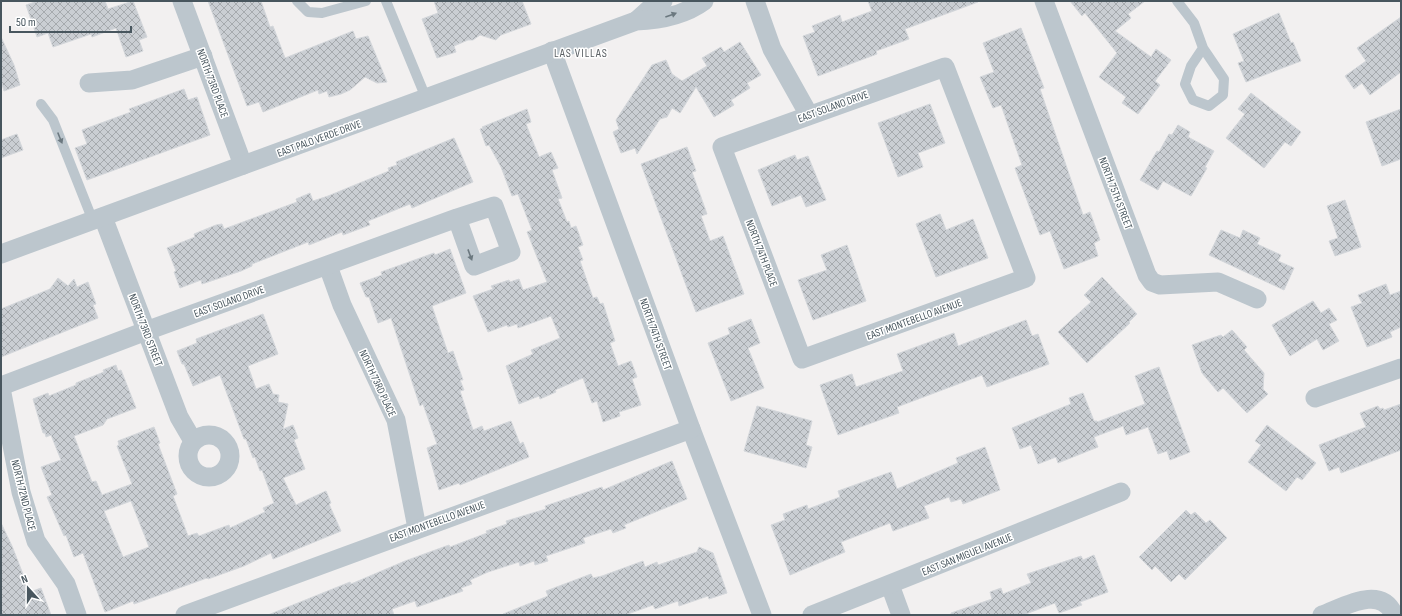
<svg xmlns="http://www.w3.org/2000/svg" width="1402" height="616" font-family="'Sofia Sans Condensed',sans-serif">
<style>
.building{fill:url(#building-cross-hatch);stroke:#d4d7db;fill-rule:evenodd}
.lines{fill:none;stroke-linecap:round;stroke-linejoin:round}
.lane{stroke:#bcc6cd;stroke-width:10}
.street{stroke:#bcc6cd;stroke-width:19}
.oneway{fill:#6b787f}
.labels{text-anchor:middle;stroke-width:3;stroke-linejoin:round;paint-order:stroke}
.street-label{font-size:11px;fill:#48565e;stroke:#fff}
.neighbourhood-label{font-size:12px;letter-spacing:1px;fill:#5c6165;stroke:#fff}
</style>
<defs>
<pattern id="building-cross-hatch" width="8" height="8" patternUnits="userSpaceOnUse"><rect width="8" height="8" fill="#caced3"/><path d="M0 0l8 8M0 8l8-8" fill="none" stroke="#a6aaae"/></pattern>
</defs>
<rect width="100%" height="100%" fill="#f2f0f0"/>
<!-- building -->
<g class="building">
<polygon points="38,1 105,1 108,9 133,1 147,37 139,40 143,51 126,57 116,28 92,37 91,34 53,47 48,33 37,37 26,5"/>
<polygon points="208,1 261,1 270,27 273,26 285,58 353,31 356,39 368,36 387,82 377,83 365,77 350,90 341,94 329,97 327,91 319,94 318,90 263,112 259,102 247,106"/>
<polygon points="434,1 522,1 531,24 501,35 496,40 480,35 473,40 468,40 454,46 456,52 437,58 422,19 438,13"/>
<polygon points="868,1 978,1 978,2 905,29 909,39 876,51 877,54 818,76 803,36 815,32 812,26 840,15 842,22 872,11"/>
<polygon points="1070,1 1145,1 1128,14 1131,18 1115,31 1151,57 1156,49 1171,60 1155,81 1160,85 1138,114 1122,103 1126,97 1099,77 1117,53 1085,13 1082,16"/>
<polygon points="1279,13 1291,43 1293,42 1301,61 1246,82 1238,63 1244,61 1233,34"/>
<polygon points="1401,17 1401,72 1370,95 1362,83 1354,89 1345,76 1366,61 1357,48"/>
<polygon points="1021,28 1044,88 1040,89 1083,215 1090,212 1100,240 1094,243 1098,256 1064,269 1050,231 1040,235 1015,168 1022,165 1001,105 993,108 980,77 994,72 983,43"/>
<polygon points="1,37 14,65 20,85 4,91 1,81"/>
<polygon points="740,42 761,75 747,83 750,88 731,100 734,105 714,117 696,87 680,113 672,108 667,117 660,119 637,154 635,148 621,153 613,132 619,129 616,120 652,65 666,60 672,74 682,81 707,66 702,58 721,47 724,52"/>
<polygon points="184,89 188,100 197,97 210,135 87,180 75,148 87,144 82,130 131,112 129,109"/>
<polygon points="1251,93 1301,132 1291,146 1285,142 1264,168 1226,138 1245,114 1238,109"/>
<polygon points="930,104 945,143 918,153 923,167 898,177 878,123"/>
<polygon points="527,109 531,122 526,124 539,157 551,152 558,168 552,170 562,198 558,199 567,222 569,221 571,228 576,226 583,245 578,247 583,260 580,261 593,298 597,297 600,304 603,303 615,341 610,343 618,366 631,361 637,377 632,379 641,405 619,412 620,416 603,422 597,401 592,403 583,378 555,390 556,392 540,399 539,396 519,404 506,366 533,354 531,350 560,338 551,316 518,328 517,324 508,327 507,325 488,332 473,296 493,289 491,286 509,280 510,282 519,279 523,290 547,282 527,232 532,230 518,194 512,196 501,167 489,145 486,146 480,129 483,128 482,127"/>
<polygon points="1401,109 1401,159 1382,166 1366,122"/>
<polygon points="1178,125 1190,132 1188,137 1214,151 1205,167 1207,168 1191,196 1163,181 1158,190 1140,180 1157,151 1159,152 1169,134 1172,135"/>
<polygon points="17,134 23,150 1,158 1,140"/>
<polygon points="454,138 473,182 412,208 410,204 368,221 370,225 343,235 342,232 309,245 308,242 252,264 252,266 241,271 202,284 201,280 180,288 174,272 176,271 167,248 195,237 194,234 216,225 222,224 224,229 297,202 296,199 310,193 313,201 328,196 389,171 388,168 397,165 396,162"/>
<polygon points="687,147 696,171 692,172 707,214 701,216 710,241 723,236 744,294 696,312 641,164"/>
<polygon points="795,155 797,160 808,156 826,200 806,207 801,195 772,206 758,170"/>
<polygon points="1345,200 1361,247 1335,256 1329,241 1338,238 1327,206"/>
<polygon points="940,214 946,230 973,219 988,258 936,277 916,224"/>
<polygon points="1221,230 1240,238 1243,230 1260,238 1257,244 1281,255 1278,261 1294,268 1284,290 1209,255"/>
<polygon points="847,245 866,301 813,320 798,280 827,270 821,255"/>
<polygon points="450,249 466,293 432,306 448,353 453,351 457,363 463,380 460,380 464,390 460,391 473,430 482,426 484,431 511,421 520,444 523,442 529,457 460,485 459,483 439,490 427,448 437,444 423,404 420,406 391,318 378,323 369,297 366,297 360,283 382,275 381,272 434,253 435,255"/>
<polygon points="1102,277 1137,314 1129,322 1130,323 1087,363 1058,332 1091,302 1084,295"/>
<polygon points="58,278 68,286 74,279 77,287 88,282 96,304 93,305 98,318 1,357 1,309 50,289"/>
<polygon points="1386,284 1390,295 1401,291 1401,327 1390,332 1392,337 1367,347 1351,307 1362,303 1358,295"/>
<polygon points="1313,301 1321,313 1329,308 1337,320 1329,324 1339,341 1323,350 1317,339 1290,356 1272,325"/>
<path d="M263,314L278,354L248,366L256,389L269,384L273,394L279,395L278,402L288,404L283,429L293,425L298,438L294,440L305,469L283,478L296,505L326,491L331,503L329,504L341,531L273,559L271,553L244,566L208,579L207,578L134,604L133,601L105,612L83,553L74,557L66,535L64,536L47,497L52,495L41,467L61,460L51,435L46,437L45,433H43L33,399L48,393L49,396L76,385V383L104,372L103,370L116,365L118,371L121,370L136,408L107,419L103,425L74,436L92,482L96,481L102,495L132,484L117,446L119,445L118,441L154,427L160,443L158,444L177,494L173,496L188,536L197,533L199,536L229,525L230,528L265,512L263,508L274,503L262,470L260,471L255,457L253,458L246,439H244L220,375L193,386L184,364H182L177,351L197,343L196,339ZM131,501L149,547L123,557L104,511Z"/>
<polygon points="751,319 760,343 748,348 764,388 731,401 708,343 730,334 728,328"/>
<polygon points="1026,320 1032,336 1038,334 1049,364 987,387 982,375 897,407 899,413 838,435 820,385 852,374 856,387 903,371 897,354 954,333 958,346"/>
<polygon points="1232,330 1247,347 1244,350 1264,373 1263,389 1268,394 1247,413 1223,388 1218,392 1202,373 1192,345 1221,335 1223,337"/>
<polygon points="1159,367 1190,452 1170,460 1167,451 1158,454 1148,427 1126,435 1123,426 1094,437 1098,447 1058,463 1056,457 1038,464 1031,445 1020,449 1012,428 1071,404 1069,398 1083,393 1094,421 1097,421 1097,422 1145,404 1135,376"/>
<polygon points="1401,404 1401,450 1341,473 1339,467 1329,471 1319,445 1366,427 1360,413 1378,406 1380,409 1383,408 1384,410"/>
<polygon points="757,406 812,421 806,445 812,447 806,468 744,451"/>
<polygon points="1267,425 1316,463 1302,480 1297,477 1286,491 1248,462 1261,445 1255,441"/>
<polygon points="985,447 1000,490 963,504 961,499 951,502 949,497 924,506 929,518 893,531 890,523 841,542 845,552 790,575 771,525 785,520 783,514 807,505 808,509 840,497 838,491 891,472 897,489 958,463 956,458"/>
<polygon points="672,461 687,499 624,525 626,528 613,533 611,529 583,538 585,543 546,556 548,561 535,565 534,561 520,566 519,562 488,572 470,580 472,584 461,588 463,591 417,607 415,601 392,609 394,615 268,615 350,582 351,584 405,561 449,545 450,547 487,533 486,531 507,524 506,521 546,509 545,506 602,487 603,490"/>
<polygon points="1186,510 1191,515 1195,512 1206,523 1210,520 1227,538 1185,580 1179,574 1171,582 1155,566 1152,570 1139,557"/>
<polygon points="1,523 12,546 30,592 41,588 51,615 1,615"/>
<polygon points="699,547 713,553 727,593 709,599 708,596 679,606 678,601 655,609 653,605 625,615 503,615 503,614 548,596 546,591 591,574 593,578 602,576 643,561 645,567 657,562 658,565 697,552"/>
<polygon points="1094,555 1108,592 1080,602 1082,605 1059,613 1055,603 1023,615 951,615 951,613 992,599 990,592 1001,588 1003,594 1031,583 1027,574 1081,556 1083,560"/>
</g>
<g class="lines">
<!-- lane -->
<g class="lane">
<polyline points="297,1 308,12 322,13 366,1"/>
<polyline points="386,1 426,98"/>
<polyline points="1177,1 1194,23 1203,48 1224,79 1223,95 1209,106 1193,100 1185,84 1191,66 1203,48"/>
<polyline points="41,104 53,120 93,221"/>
</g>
<!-- street -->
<g class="street">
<polyline points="182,1 243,165"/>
<polyline points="755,1 772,49 809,115"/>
<polyline points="1044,1 1147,275 1152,282 1160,285 1218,282 1257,299"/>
<polyline points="636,21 655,4 663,1"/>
<polyline points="552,51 691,429 762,615"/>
<polygon points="945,67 1026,278 802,359 722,147"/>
<polyline points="89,83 132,80 203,56"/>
<polyline points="103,217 179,417 193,441"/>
<path d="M1,254L636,21C660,20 685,15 704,1"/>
<polyline points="328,266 342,305 396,420 417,528"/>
<polyline points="1,386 146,331 457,218 494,206 511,252 474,266 457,218"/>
<polyline points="1,388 21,492 36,541 66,584 77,615"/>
<polyline points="1315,398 1401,368"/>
<circle cx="209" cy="456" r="21"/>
<polyline points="890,585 901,615"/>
<polyline points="185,615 691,429"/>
<polyline points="812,615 1121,492"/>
<path d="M1322,615C1344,607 1381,584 1394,615"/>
</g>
</g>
<!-- one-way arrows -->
<defs><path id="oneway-solid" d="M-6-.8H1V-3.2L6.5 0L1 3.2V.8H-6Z"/></defs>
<g class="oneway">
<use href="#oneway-solid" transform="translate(671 15) rotate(-20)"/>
<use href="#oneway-solid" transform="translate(60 138) rotate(68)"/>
<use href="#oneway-solid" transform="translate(470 255) rotate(70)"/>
</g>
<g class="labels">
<!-- street labels -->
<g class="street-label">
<text transform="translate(213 83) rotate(70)" y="4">NORTH 73RD PLACE</text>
<text transform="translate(833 106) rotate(-20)" y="4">EAST SOLANO DRIVE</text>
<text transform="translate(319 138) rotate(-20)" y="4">EAST PALO VERDE DRIVE</text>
<text transform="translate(1116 193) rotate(69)" y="4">NORTH 75TH STREET</text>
<text transform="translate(762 253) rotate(69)" y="4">NORTH 74TH PLACE</text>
<text transform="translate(229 301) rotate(-20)" y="4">EAST SOLANO DRIVE</text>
<text transform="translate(914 319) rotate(-20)" y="4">EAST MONTEBELLO AVENUE</text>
<text transform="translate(146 330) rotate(69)" y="4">NORTH 73RD STREET</text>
<text transform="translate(656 334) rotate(70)" y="4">NORTH 74TH STREET</text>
<text transform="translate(378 383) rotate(65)" y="4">NORTH 73RD PLACE</text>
<text transform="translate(24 495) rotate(76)" y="4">NORTH 72ND PLACE</text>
<text transform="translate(437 521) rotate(-20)" y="4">EAST MONTEBELLO AVENUE</text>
<text transform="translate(967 554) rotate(-22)" y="4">EAST SAN MIGUEL AVENUE</text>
</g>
<!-- neighbourhood labels -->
<g class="neighbourhood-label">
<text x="581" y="57">LAS VILLAS</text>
</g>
</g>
<!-- border -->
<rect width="1402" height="616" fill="none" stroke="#48565e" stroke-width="4"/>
<!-- north arrow -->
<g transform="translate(28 588) rotate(339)" stroke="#ffffff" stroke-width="3" paint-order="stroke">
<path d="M0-3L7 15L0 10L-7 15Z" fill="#48565e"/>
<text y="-6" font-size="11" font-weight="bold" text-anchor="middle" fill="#48565e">N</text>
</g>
<!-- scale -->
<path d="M10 26v6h121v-6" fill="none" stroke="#48565e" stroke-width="2"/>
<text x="16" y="26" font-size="12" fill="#48565e" stroke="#ffffff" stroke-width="3" paint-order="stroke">50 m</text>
</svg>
